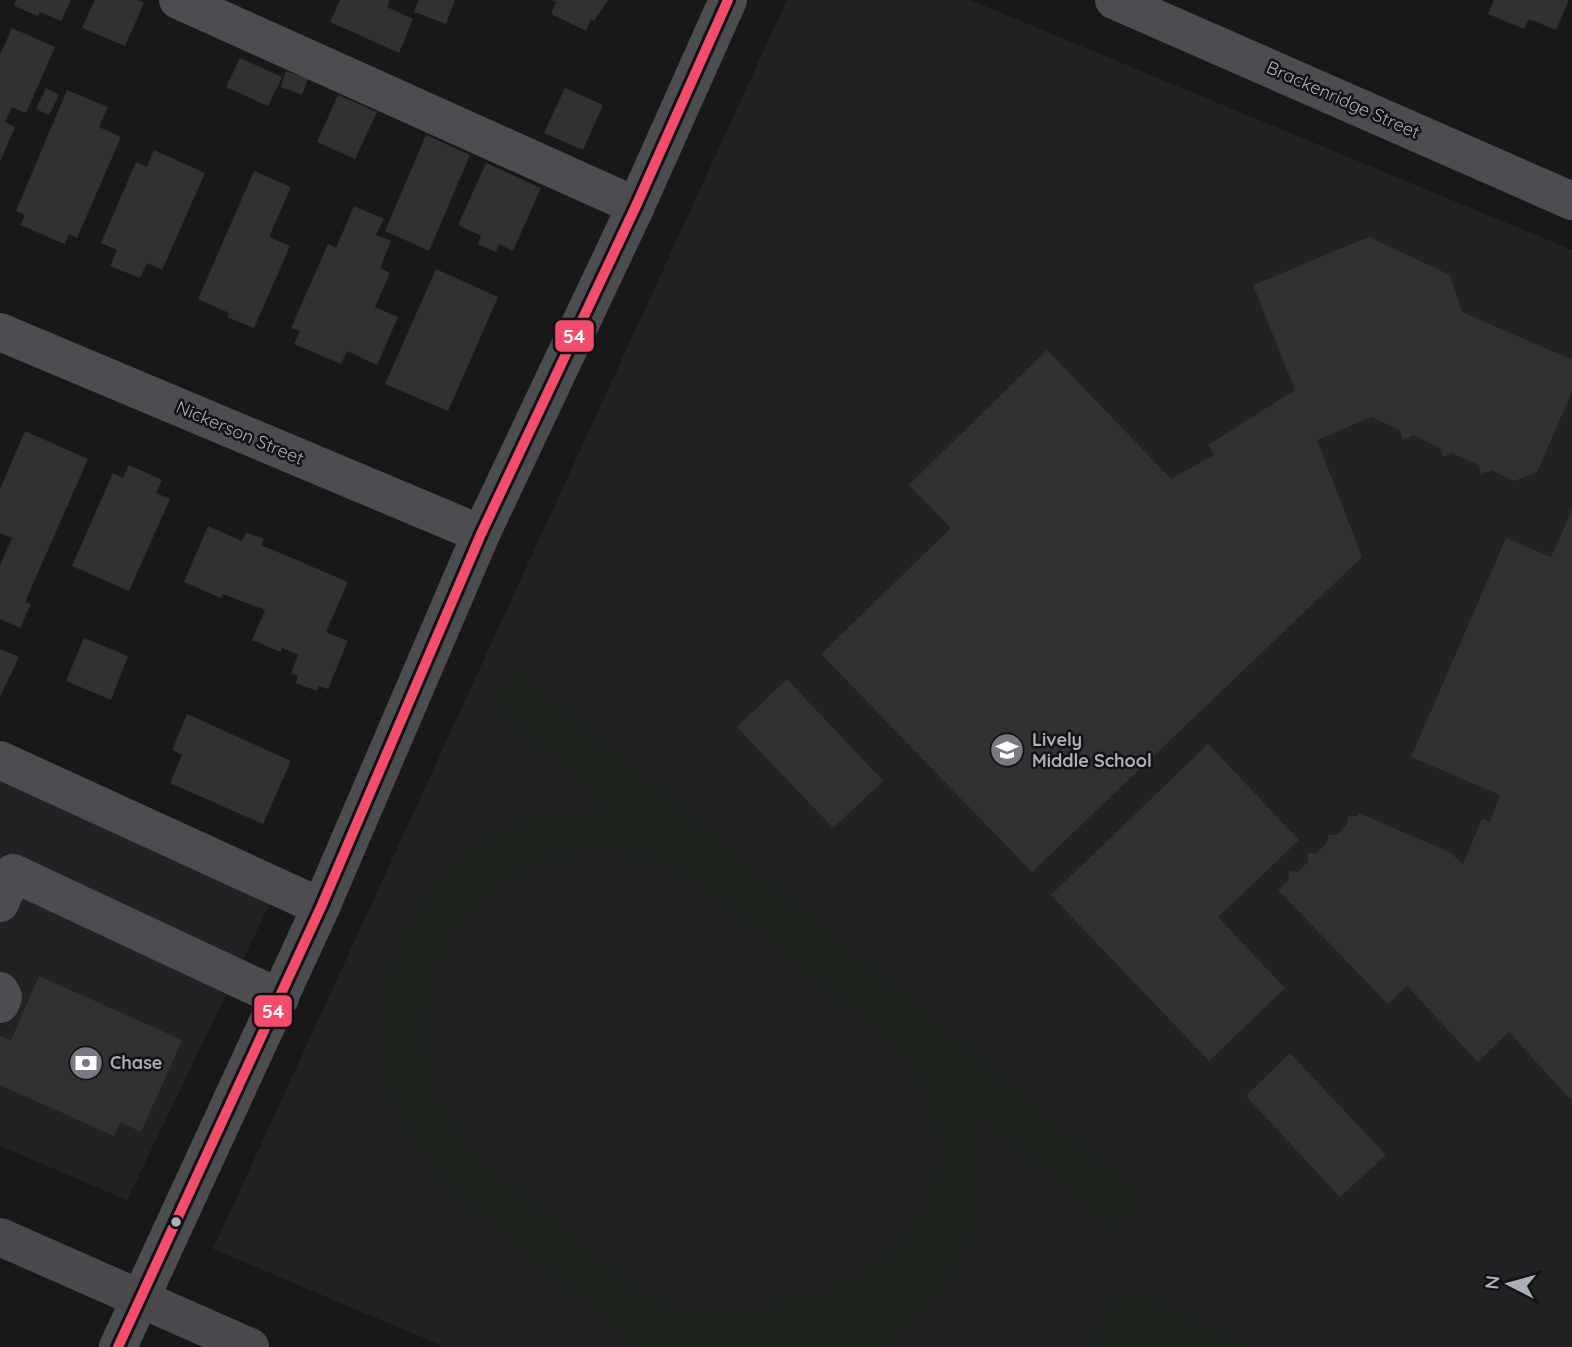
<svg xmlns="http://www.w3.org/2000/svg" width="1572" height="1347" font-family="Quicksand,sans-serif">
<style>
.built{fill:#222224}
.green{fill:#1e251f;fill-rule:evenodd}
.building{fill:#313132}
.lines{fill:none;stroke-linecap:round;stroke-linejoin:round}
.minor{stroke:#4c4d51;stroke-width:38}
.major{stroke:#494a4d;stroke-width:38}
.bus-1-casing{stroke:#121214;stroke-width:16}
.bus-1{stroke:#f44d6c;stroke-width:10}
.bus-dot{fill:#aaafb9;stroke:#121214;stroke-width:2.5}
.labels{text-anchor:middle;stroke-width:5;stroke-linejoin:round;paint-order:stroke}
.street-label{font-size:18px;fill:#aaafb9;stroke:#121214}
.poi-label{font-size:18px;font-weight:bold;fill:#aaafb9;stroke:#121214;text-anchor:start}
.line-badge{stroke:#121214;stroke-width:2.5}
.badge-label{font-size:19px;text-anchor:middle;font-weight:bold;fill:#fff}
</style>
<rect width="100%" height="100%" fill="#181818"/>
<!-- built -->
<g class="built">
<polygon points="787,0 970,0 1572,250 1572,1347 445,1347 213,1249"/>
<polygon points="0,769 275,893 127,1200 0,1146"/>
</g>
<!-- green -->
<g class="green">
<path d="M518,670L1144,1197L1117,1232L978,1115C979,1136 983,1157 982,1179C978,1248 939,1307 885,1347H639L459,1198C435,1173 414,1148 399,1117C348,1009 407,866 518,824C553,811 576,811 611,807L491,705ZM586,852C625,852 657,859 692,877L875,1029C1044,1191 839,1347 648,1299L488,1164C468,1144 448,1122 438,1095C405,1008 444,899 535,865C551,858 569,855 586,852Z"/>
<polygon points="1118,1286 1255,1347 1091,1347"/>
</g>
<!-- building -->
<g class="building">
<polygon points="16,0 71,0 61,21 40,12 38,16 14,6"/>
<polygon points="95,0 138,0 144,3 125,46 82,28"/>
<polygon points="340,0 390,0 387,7 413,19 399,53 330,22"/>
<polygon points="419,0 455,0 446,24 414,12"/>
<polygon points="551,0 608,0 594,21 591,19 586,31 551,14 556,2"/>
<polygon points="1494,0 1569,0 1556,30 1529,19 1524,29 1488,14"/>
<polygon points="12,28 55,47 26,113 12,107 5,122 15,127 0,162 0,55"/>
<polygon points="240,58 282,77 268,106 226,87"/>
<polygon points="286,71 308,79 302,95 281,87"/>
<polygon points="46,88 59,95 49,115 36,109"/>
<polygon points="565,88 603,105 583,150 544,133"/>
<polygon points="67,90 108,107 99,127 121,137 77,238 69,234 65,244 20,225 25,215 16,211"/>
<polygon points="338,95 377,112 355,159 317,142"/>
<polygon points="426,135 470,155 429,251 385,231"/>
<polygon points="154,150 205,173 162,270 147,263 140,278 110,266 117,250 101,243 136,162 147,167"/>
<polygon points="486,163 541,188 513,251 499,244 496,252 478,244 481,236 458,225"/>
<polygon points="254,171 291,187 269,237 290,246 254,328 227,317 229,313 198,299"/>
<polygon points="354,206 384,219 376,235 391,241 380,268 390,273 375,307 398,317 377,365 347,351 341,364 294,344 300,331 291,328 328,244 336,248"/>
<polygon points="1369,237 1450,275 1462,312 1572,360 1572,392 1537,472 1514,481 1491,470 1481,475 1479,465 1451,453 1443,457 1440,448 1413,435 1403,440 1400,430 1371,417 1317,440 1362,557 1032,872 821,654 951,528 909,485 1047,350 1171,479 1214,455 1208,445 1295,390 1253,285"/>
<polygon points="436,269 498,297 448,411 385,384"/>
<polygon points="25,431 88,459 25,602 31,604 20,628 0,619 0,565 12,538 0,533 0,489"/>
<polygon points="129,465 162,480 156,493 170,499 129,591 72,566 113,473 123,478"/>
<polygon points="1572,510 1572,1101 1509,1032 1478,1062 1407,986 1388,1004 1278,890 1288,881 1289,871 1298,872 1308,862 1308,853 1317,853 1327,843 1328,835 1337,835 1347,824 1348,817 1357,816 1359,813 1449,852 1463,864 1482,819 1490,822 1500,795 1411,757 1506,538 1551,557"/>
<polygon points="208,526 242,541 246,532 264,539 261,545 348,582 326,632 348,641 328,689 319,686 317,691 296,683 298,676 291,673 298,655 282,648 281,652 252,640 265,610 223,594 221,598 184,582"/>
<polygon points="84,638 128,656 111,700 66,681"/>
<polygon points="0,649 19,657 0,697"/>
<polygon points="787,679 883,781 833,828 737,727"/>
<polygon points="187,714 291,761 263,824 170,783 182,755 172,750"/>
<polygon points="1208,744 1299,840 1218,917 1285,988 1209,1061 1051,895"/>
<polygon points="39,976 182,1040 141,1132 120,1122 114,1136 0,1085 0,1036 11,1040"/>
<polygon points="1290,1053 1386,1155 1340,1197 1246,1096"/>
</g>
<g class="lines">
<!-- minor -->
<g class="minor">
<polyline points="178,0 636,206"/>
<polyline points="1114,0 1572,201"/>
<polyline points="0,332 481,534"/>
<polyline points="0,760 321,907"/>
<polyline points="0,903 13,873 280,998"/>
<polyline points="0,991 3,997 0,1004"/>
<polyline points="118,1347 321,907 481,534 636,206 728,0"/>
</g>
<!-- major -->
<polyline class="major" points="0,1237 250,1347"/>
<!-- bus-1 casing -->
<g class="bus-1-casing">
<polyline id="bus-1" points="118,1347 321,907 481,534 636,206 728,0"/>
</g>
<!-- bus-1 -->
<use href="#bus-1" class="bus-1"/>
</g>
<!-- icons -->
<defs>
<g id="school-disc" transform="scale(1.75)"><circle r="9.5" fill="#777a81" stroke="#121214"/><path d="M0-5L7-2L0 1L-7-2ZM-4 1L0 2.5L4 1V4Q0 6-4 4Z" fill="#fff"/></g>
<g id="bank-disc" transform="scale(1.75)"><circle r="9.5" fill="#777a81" stroke="#121214"/><path d="M-6-4H6V4H-6ZM0-2.3a2.3 2.3 0 1 0 0 4.6a2.3 2.3 0 1 0 0-4.6Z" fill="#fff"/></g>
</defs>
<g fill-rule="evenodd">
<use href="#school-disc" x="1007" y="750"/>
<use href="#bank-disc" x="86" y="1063"/>
</g>
<!-- markers -->
<circle class="bus-dot" cx="176" cy="1222" r="6"/>
<g class="labels">
<!-- street labels -->
<g class="street-label">
<text transform="translate(1343 100) rotate(24)" y="6">Brackenridge Street</text>
<text transform="translate(240 433) rotate(23)" y="6">Nickerson Street</text>
</g>
<!-- poi labels -->
<g class="poi-label">
<text x="1032" y="746">Lively<tspan x="1032" dy="21">Middle School</tspan></text>
<text x="110" y="1069">Chase</text>
</g>
</g>
<g class="line-badge">
<rect x="554" y="319" width="41" height="34" rx="7" fill="#f44d6c"/>
<rect x="253" y="994" width="40" height="34" rx="7" fill="#f44d6c"/>
</g>
<g class="badge-label">
<text x="574" y="343">54</text>
<text x="273" y="1018">54</text>
</g>
<!-- north arrow -->
<g transform="translate(1509 1284) rotate(276)" stroke="#121214" stroke-width="5" paint-order="stroke">
<path d="M0-5L12 26L0 18L-12 26Z" fill="#aaafb9"/>
<text y="-10" font-size="19" font-weight="bold" text-anchor="middle" fill="#aaafb9">N</text>
</g>
</svg>
